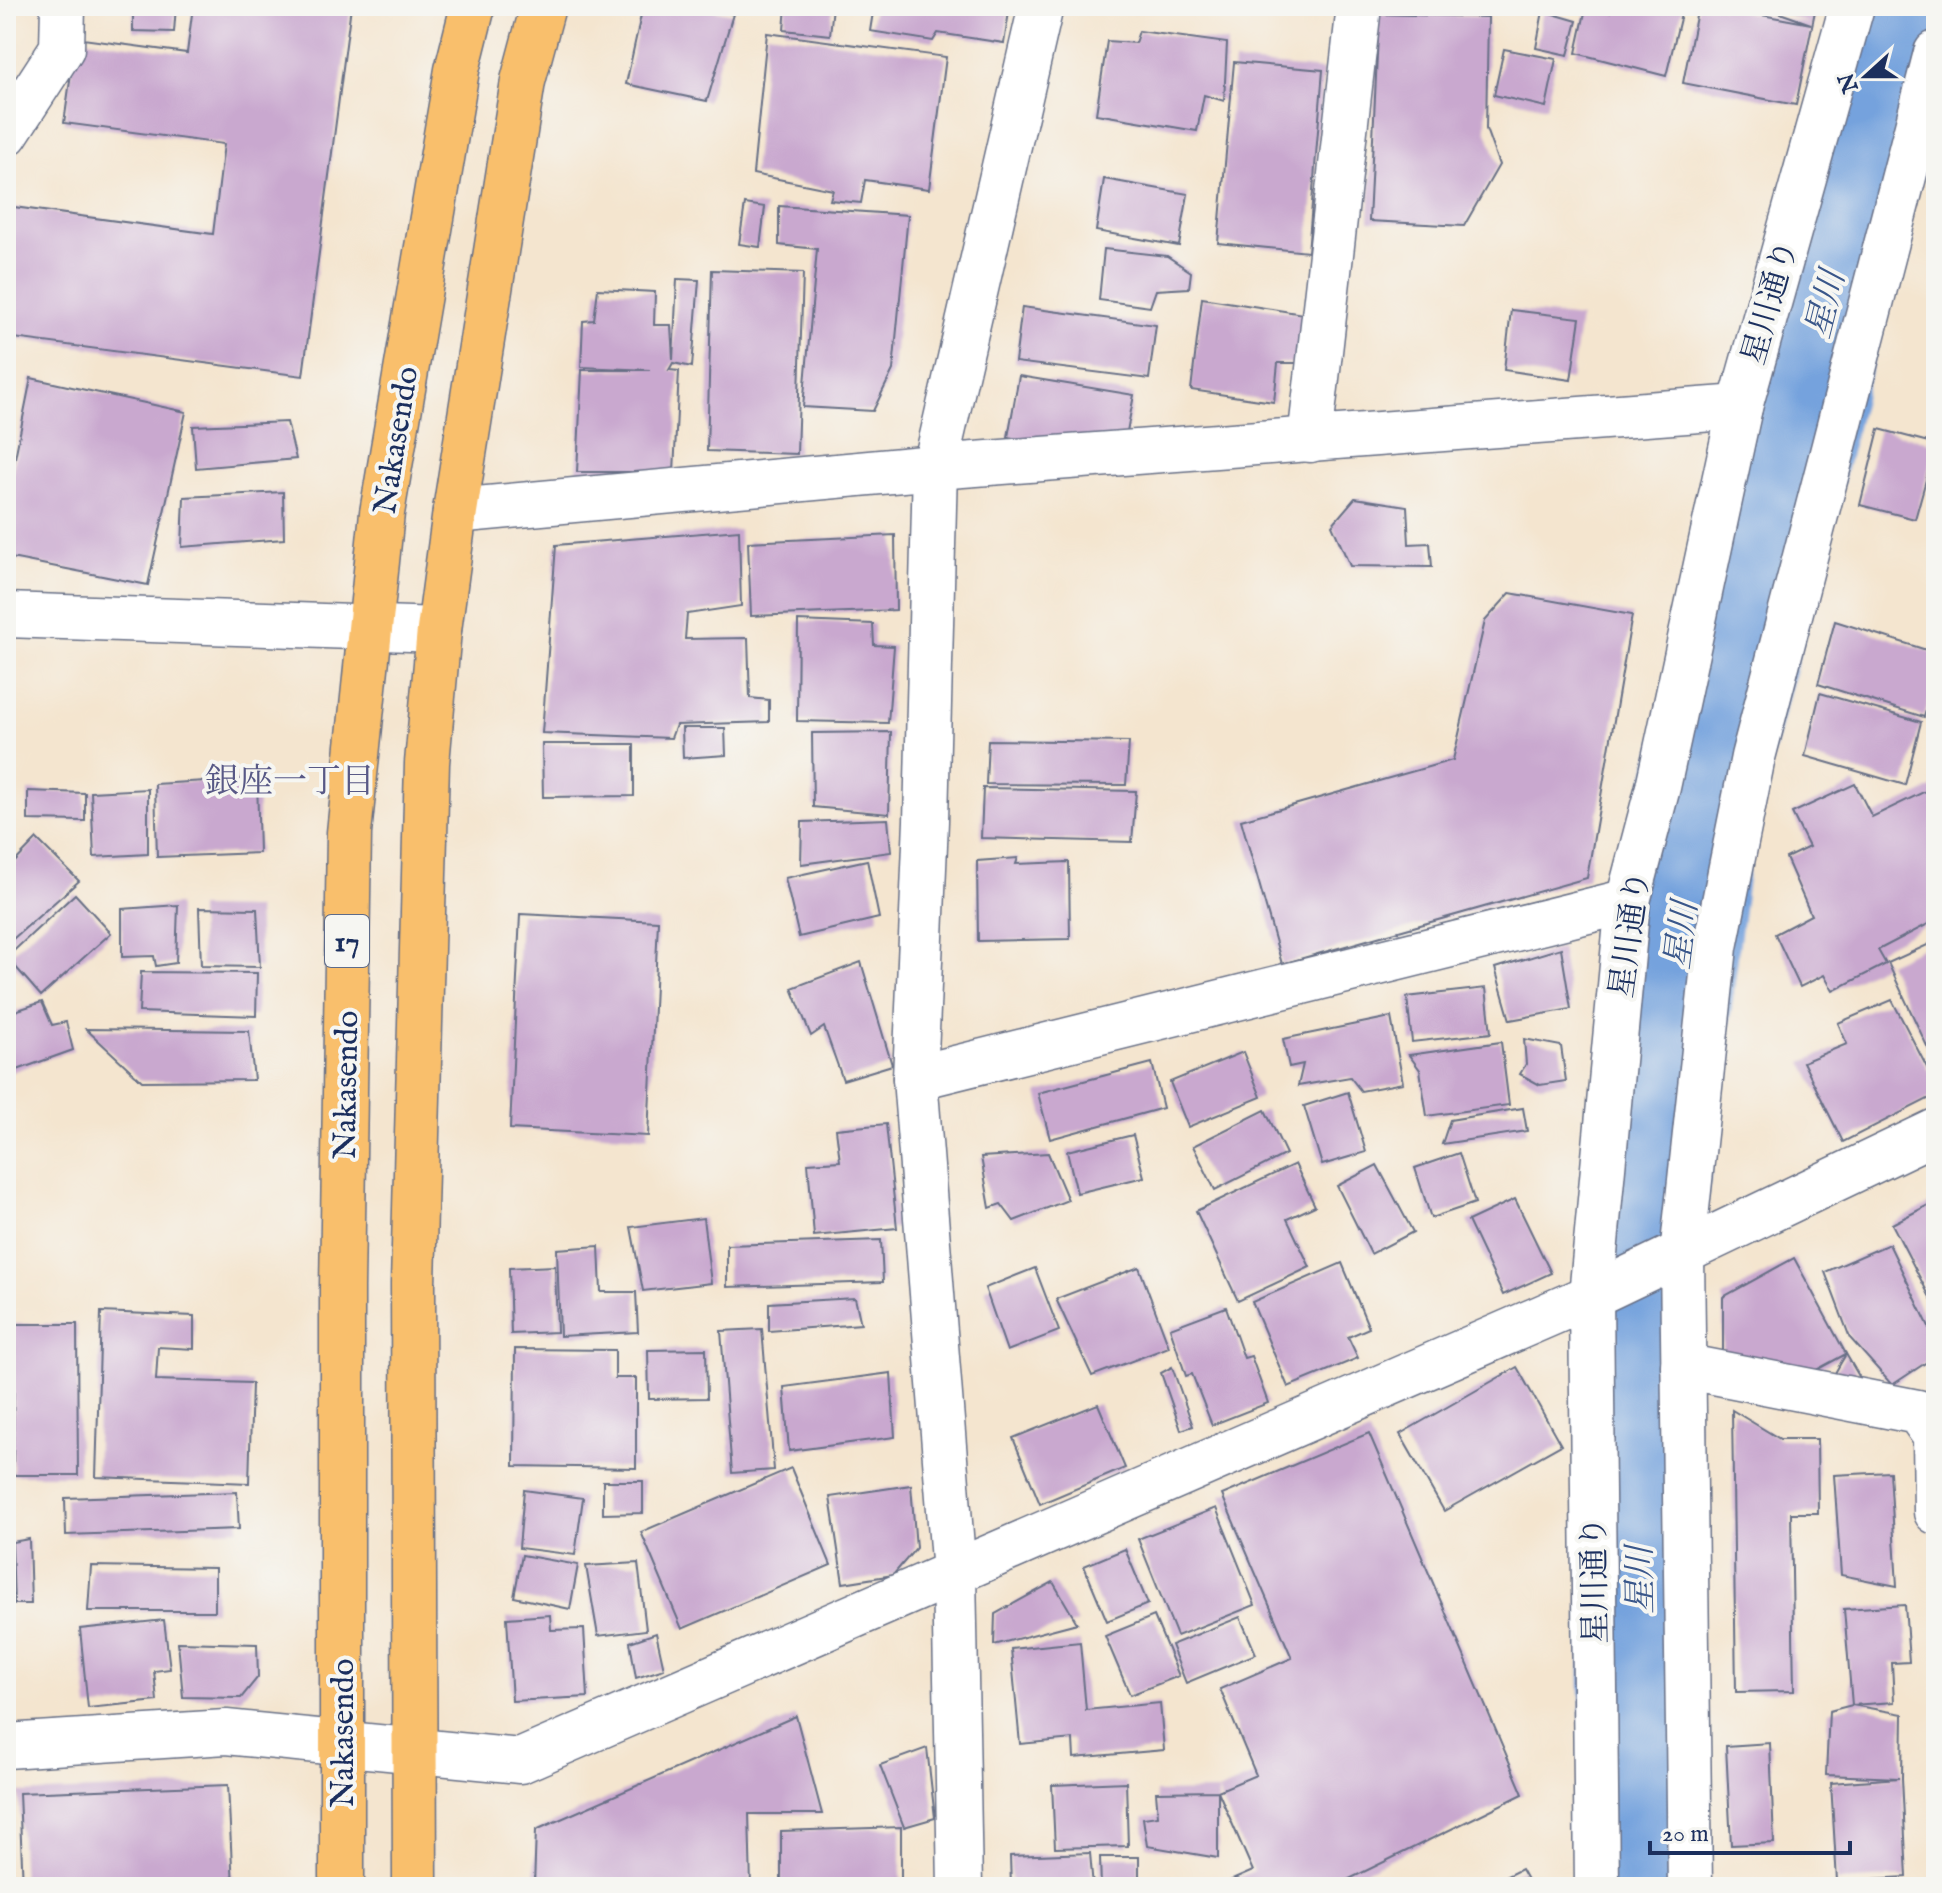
<svg xmlns="http://www.w3.org/2000/svg" width="1942" height="1893" font-family="'IM FELL English','Noto Serif JP',serif">
<style>
.lines{fill:none;stroke-linecap:round;stroke-linejoin:round}
.river{stroke:#74a2dd;stroke-width:120}
.building{fill:#c9a8cf}
.minor-casing{stroke:#676f86;stroke-width:47}
.highway-casing{stroke:#676f86;stroke-width:47}
.minor{stroke:#fff;stroke-width:44}
.highway{stroke:#f9bf6c;stroke-width:44}
.labels{text-anchor:middle;stroke-width:8;stroke-linejoin:round;paint-order:stroke}
.shield{fill:#f6f6f2;stroke:#5d6b8a;stroke-width:2}
.shield-label{font-size:30px;font-weight:bold;fill:#1b2f5e}
.street-label{font-size:32px;fill:#1b2f5e;stroke:#f6f6f2}
.water-label{font-size:34px;font-style:italic;fill:#3a578a;stroke:#f6f6f2}
.neighbourhood-label{font-size:34px;fill:#585986;stroke:#f6f6f2}
</style>
<rect width="100%" height="100%" fill="#f6f6f2"/>
<filter id="ink" filterUnits="userSpaceOnUse"><feTurbulence type="fractalNoise" baseFrequency=".0125" numOctaves="2"/><feDisplacementMap in="SourceGraphic" scale="16" xChannelSelector="R" yChannelSelector="G"/><feConvolveMatrix kernelMatrix="1 2 1 2 8 2 1 2 1" color-interpolation-filters="sRGB"/></filter>
<filter id="wash" filterUnits="userSpaceOnUse"><feTurbulence type="fractalNoise" baseFrequency=".006" numOctaves="4" result="noise"/><feDisplacementMap in="SourceGraphic" scale="32" xChannelSelector="R" yChannelSelector="G"/><feGaussianBlur stdDeviation="1.8" result="paint"/><feColorMatrix in="noise" values="0 0 0 0 0 0 0 0 0 0 0 0 0 0 0 0 0 1.4 0 .05"/><feComposite in="paint" operator="in"/></filter>
<g filter="url(#wash)">
<rect width="100%" height="100%" fill="#f4e5cf"/>
<g class="lines">
<!-- river -->
<polyline class="river" points="1642,1887 1636,1290 1695,818 1774,515 1898,6"/>
</g>
<g id="blocks">
<!-- building -->
<g class="building">
<polygon points="133,6 176,6 174,32 133,31"/>
<polygon points="193,6 351,6 303,376 6,337 15,259 6,258 6,206 213,234 224,144 64,123 76,38 187,53"/>
<polygon points="643,6 695,6 733,14 707,101 626,84"/>
<polygon points="786,6 833,6 830,35 784,30"/>
<polygon points="874,6 1010,6 1004,43 938,33 933,41 870,31"/>
<polygon points="1181,6 1217,6 1216,13"/>
<polygon points="1493,6 1538,6 1537,14"/>
<polygon points="1612,6 1683,6 1666,76 1576,53 1586,8 1610,12"/>
<polygon points="1698,6 1713,6 1811,24 1760,6 1816,6 1796,105 1683,83"/>
<polygon points="1543,11 1577,21 1568,55 1536,48"/>
<polygon points="1379,14 1488,17 1486,129 1499,165 1464,226 1369,221"/>
<polygon points="1139,31 1227,43 1224,101 1204,95 1197,131 1096,114 1107,41 1135,43"/>
<polygon points="767,33 946,57 929,189 865,180 861,203 830,200 833,190 753,174"/>
<polygon points="1504,49 1556,59 1546,107 1494,95"/>
<polygon points="1234,62 1323,70 1308,252 1218,243"/>
<polygon points="1104,179 1188,194 1179,246 1096,231"/>
<polygon points="745,204 765,207 760,247 739,244"/>
<polygon points="779,206 908,215 893,370 873,411 803,407 817,249 779,245"/>
<polygon points="1104,249 1167,256 1191,272 1189,288 1156,290 1150,307 1099,300"/>
<polygon points="712,270 803,273 797,454 707,451"/>
<polygon points="677,279 699,280 692,367 673,363 669,370 679,371 674,472 577,472 582,370 650,370 581,367 583,321 594,320 598,289 655,292 654,325 671,325 673,360"/>
<polygon points="1202,298 1303,314 1297,363 1278,363 1274,402 1191,390"/>
<polygon points="1022,307 1156,325 1149,379 1015,362"/>
<polygon points="1511,310 1580,318 1571,380 1504,370"/>
<polygon points="1019,376 1134,395 1124,447 1077,451 1008,437"/>
<polygon points="31,378 186,412 148,585 6,557 6,503"/>
<polygon points="287,422 296,459 196,468 193,426"/>
<polygon points="1879,429 1936,444 1915,519 1860,505"/>
<polygon points="283,492 284,539 182,547 184,497"/>
<polygon points="1355,498 1407,506 1409,544 1430,543 1432,567 1350,566 1332,525"/>
<polygon points="739,530 741,606 687,614 685,639 748,638 750,698 769,700 769,722 676,725 671,738 542,733 556,545"/>
<polygon points="895,535 896,610 751,616 748,542"/>
<polygon points="1510,593 1632,615 1587,878 1282,964 1241,820 1453,760 1485,621"/>
<polygon points="798,621 873,624 874,645 894,646 888,723 797,721"/>
<polygon points="1835,621 1936,653 1936,679 1924,717 1818,684"/>
<polygon points="1820,693 1921,722 1905,785 1805,756"/>
<polygon points="682,728 725,728 726,755 683,758"/>
<polygon points="891,732 889,814 813,807 812,733"/>
<polygon points="988,740 1129,742 1126,785 986,784"/>
<polygon points="542,744 634,744 634,796 543,797"/>
<polygon points="257,778 259,853 157,857 155,784"/>
<polygon points="1855,784 1872,817 1936,786 1936,920 1878,950 1886,964 1833,991 1824,975 1800,987 1775,934 1811,915 1786,858 1809,847 1792,813"/>
<polygon points="983,788 1136,791 1132,842 981,838"/>
<polygon points="148,789 148,854 94,857 91,792"/>
<polygon points="28,791 85,793 85,821 28,820"/>
<polygon points="888,819 891,852 801,864 802,822"/>
<polygon points="37,839 79,881 6,945 6,871"/>
<polygon points="1018,858 1016,864 1069,862 1070,939 978,941 977,861"/>
<polygon points="867,860 879,918 799,937 785,878"/>
<polygon points="75,894 111,933 41,996 7,957"/>
<polygon points="178,905 176,963 156,966 154,956 122,957 122,909"/>
<polygon points="199,908 257,909 260,967 201,966"/>
<polygon points="520,914 658,921 648,1136 510,1129"/>
<polygon points="1936,941 1936,1060 1934,1061 1888,963"/>
<polygon points="1561,948 1571,1009 1510,1020 1495,968"/>
<polygon points="861,962 892,1065 843,1080 824,1027 811,1036 792,988"/>
<polygon points="141,972 257,973 256,1016 139,1012"/>
<polygon points="1486,988 1491,1033 1412,1042 1407,997"/>
<polygon points="1892,1000 1936,1085 1936,1095 1843,1142 1803,1062 1847,1044 1838,1023"/>
<polygon points="42,1002 52,1025 66,1022 73,1050 6,1074 6,1014"/>
<polygon points="1391,1017 1403,1083 1361,1091 1350,1077 1298,1086 1303,1064 1289,1067 1283,1039"/>
<polygon points="86,1029 249,1031 254,1080 142,1081"/>
<polygon points="1524,1039 1561,1046 1566,1081 1540,1085 1520,1074 1526,1064"/>
<polygon points="1501,1042 1509,1105 1427,1116 1420,1070 1409,1055"/>
<polygon points="1243,1052 1261,1097 1188,1127 1170,1082"/>
<polygon points="1152,1063 1163,1108 1050,1139 1038,1093"/>
<polygon points="1348,1092 1366,1152 1322,1165 1304,1106"/>
<polygon points="1523,1108 1527,1131 1442,1144 1450,1120"/>
<polygon points="1265,1110 1286,1154 1215,1190 1193,1146"/>
<polygon points="886,1124 897,1228 814,1236 808,1163 840,1161 836,1129"/>
<polygon points="1133,1135 1144,1177 1077,1193 1067,1151"/>
<polygon points="1048,1153 1068,1200 1014,1221 1001,1204 990,1208 981,1157"/>
<polygon points="1459,1153 1475,1203 1431,1218 1415,1168"/>
<polygon points="1295,1164 1315,1206 1287,1219 1310,1267 1238,1301 1196,1211"/>
<polygon points="1377,1165 1413,1232 1371,1254 1337,1186"/>
<polygon points="1515,1199 1551,1273 1503,1295 1468,1221"/>
<polygon points="1936,1201 1936,1304 1934,1305 1892,1224"/>
<polygon points="703,1218 711,1283 643,1291 631,1227"/>
<polygon points="881,1240 883,1282 727,1287 727,1245"/>
<polygon points="1889,1244 1936,1341 1936,1356 1892,1385 1850,1338 1825,1272"/>
<polygon points="599,1246 601,1292 636,1292 638,1332 560,1336 557,1249"/>
<polygon points="1794,1258 1846,1354 1796,1381 1723,1360 1723,1297"/>
<polygon points="1342,1263 1369,1328 1348,1337 1358,1358 1288,1387 1252,1302"/>
<polygon points="555,1266 557,1332 511,1334 509,1268"/>
<polygon points="1139,1267 1169,1347 1092,1376 1056,1299"/>
<polygon points="1035,1268 1059,1331 1007,1351 985,1288"/>
<polygon points="855,1298 861,1324 769,1331 769,1303"/>
<polygon points="1226,1307 1244,1358 1251,1356 1268,1403 1212,1425 1192,1374 1186,1376 1170,1328"/>
<polygon points="101,1312 194,1316 194,1349 158,1347 156,1380 252,1383 249,1483 96,1477"/>
<polygon points="14,1324 77,1324 78,1475 13,1475"/>
<polygon points="762,1329 774,1470 732,1473 721,1331"/>
<polygon points="515,1349 615,1350 615,1378 636,1378 636,1468 514,1466"/>
<polygon points="706,1349 707,1398 649,1399 648,1350"/>
<polygon points="1846,1354 1870,1395 1846,1397 1835,1373"/>
<polygon points="1172,1367 1193,1426 1181,1430 1161,1373"/>
<polygon points="1517,1367 1561,1445 1444,1511 1400,1434"/>
<polygon points="891,1373 895,1437 789,1451 784,1387"/>
<polygon points="1098,1404 1125,1468 1040,1504 1013,1438"/>
<polygon points="1732,1410 1780,1439 1817,1439 1818,1513 1791,1513 1794,1691 1736,1692"/>
<polygon points="1369,1433 1523,1794 1333,1887 1216,1887 1253,1871 1218,1791 1218,1858 1147,1846 1143,1818 1158,1816 1156,1792 1218,1791 1256,1775 1220,1689 1292,1658 1222,1495"/>
<polygon points="791,1468 831,1565 682,1629 641,1532"/>
<polygon points="1890,1472 1897,1586 1841,1575 1834,1475"/>
<polygon points="603,1481 643,1481 643,1513 603,1514"/>
<polygon points="911,1485 916,1548 893,1575 843,1583 830,1497"/>
<polygon points="524,1490 583,1498 575,1555 519,1548"/>
<polygon points="237,1492 239,1529 66,1535 65,1498"/>
<polygon points="1216,1508 1255,1605 1177,1636 1138,1539"/>
<polygon points="29,1539 31,1604 14,1604 12,1542"/>
<polygon points="1125,1549 1148,1604 1107,1621 1084,1566"/>
<polygon points="522,1555 578,1565 570,1609 514,1597"/>
<polygon points="638,1563 646,1630 598,1636 586,1566"/>
<polygon points="91,1566 215,1568 215,1611 88,1611"/>
<polygon points="1053,1582 1077,1623 994,1645 995,1614"/>
<polygon points="1905,1605 1909,1662 1892,1663 1894,1702 1852,1705 1844,1609"/>
<polygon points="550,1615 551,1630 584,1629 588,1697 512,1701 507,1618"/>
<polygon points="1154,1616 1179,1676 1130,1695 1105,1636"/>
<polygon points="1240,1617 1256,1654 1186,1683 1171,1645"/>
<polygon points="164,1620 170,1669 154,1671 157,1701 88,1708 80,1629"/>
<polygon points="656,1633 664,1669 636,1678 630,1642"/>
<polygon points="178,1642 257,1644 258,1677 241,1698 183,1697"/>
<polygon points="1080,1642 1086,1710 1160,1703 1164,1750 1074,1758 1073,1739 1020,1744 1011,1649"/>
<polygon points="1852,1705 1903,1714 1902,1778 1907,1877 1837,1881 1831,1783 1899,1778 1826,1775 1829,1711"/>
<polygon points="796,1716 822,1814 749,1814 751,1887 534,1887 536,1830"/>
<polygon points="1770,1743 1774,1843 1731,1845 1726,1746"/>
<polygon points="927,1748 935,1818 904,1827 880,1765"/>
<polygon points="1126,1782 1128,1846 1055,1848 1052,1785"/>
<polygon points="228,1785 233,1887 23,1887 19,1793"/>
<polygon points="901,1827 901,1887 781,1887 781,1831"/>
<polygon points="1090,1853 1093,1887 1011,1887 1010,1856"/>
<polygon points="1100,1857 1139,1857 1139,1887 1101,1887"/>
<polygon points="1521,1869 1531,1887 1485,1887"/>
</g>
</g>
</g>
<g filter="url(#ink)">
<use href="#blocks" fill-opacity="0" stroke="#676f86" stroke-width="2"/>
<g class="lines">
<!-- minor casing -->
<g class="minor-casing">
<g id="minor">
<polyline points="6,134 62,48 63,6"/>
<polyline points="1310,440 1359,6"/>
<polyline points="455,511 935,467 1740,407"/>
<polyline points="6,615 439,630"/>
<polyline points="915,1078 1628,901"/>
<polyline points="1683,1366 1918,1412 1935,1436 1936,1512"/>
<polyline points="6,1746 226,1732 520,1761 1591,1296 1936,1131"/>
<polyline points="960,1887 954,1573 915,1078 926,821 935,467 1041,6"/>
<polyline points="1597,1887 1591,1296 1628,901 1658,787 1740,407 1852,6"/>
<polyline points="1690,1887 1682,1255 1715,947 1753,757 1936,53"/>
</g>
</g>
<!-- highway casing -->
<g class="highway-casing">
<g id="highway">
<polyline points="342,1887 342,1288 349,833 382,513 457,70 473,6"/>
<polyline points="415,1887 413,1284 427,763 439,630 455,511 523,81 543,6"/>
</g>
</g>
<!-- minor -->
<use href="#minor" class="minor"/>
<!-- highway -->
<use href="#highway" class="highway"/>
</g>
</g>
<g class="labels">
<!-- shield labels -->
<rect class="shield" x="325" y="915" width="44" height="52" rx="6"/>
<g class="shield-label">
<text x="347" y="951">17</text>
</g>
<!-- street labels -->
<g class="street-label">
<text transform="translate(1769 302) rotate(-74)" y="11">星川通り</text>
<text transform="translate(395 440) rotate(-81)" y="11">Nakasendo</text>
<text transform="translate(1629 934) rotate(-82)" y="11">星川通り</text>
<text transform="translate(345 1085) rotate(-89)" y="11">Nakasendo</text>
<text transform="translate(1594 1580) rotate(-91)" y="11">星川通り</text>
<text transform="translate(342 1733) rotate(-90)" y="11">Nakasendo</text>
</g>
<!-- water labels -->
<g class="water-label">
<text transform="translate(1824 304) rotate(-76)" y="12">星川</text>
<text transform="translate(1680 935) rotate(-83)" y="12">星川</text>
<text transform="translate(1639 1580) rotate(-91)" y="12">星川</text>
</g>
<!-- neighbourhood labels -->
<g class="neighbourhood-label">
<text x="290" y="792">銀座一丁目</text>
</g>
</g>
<!-- margin -->
<rect width="1942" height="1893" fill="none" stroke="#f6f6f2" stroke-width="32"/>
<!-- north arrow -->
<g transform="translate(1866 76) rotate(249)" stroke="#f6f6f2" stroke-width="6" paint-order="stroke">
<path d="M0-6L14 30L0 20L-14 30Z" fill="#1b2f5e"/>
<text y="-12" font-size="22" font-weight="bold" text-anchor="middle" fill="#1b2f5e">N</text>
</g>
<!-- scale -->
<path d="M1650 1841v12h200v-12" fill="none" stroke="#1b2f5e" stroke-width="4"/>
<text x="1662" y="1841" font-size="24" fill="#1b2f5e" stroke="#f6f6f2" stroke-width="6" paint-order="stroke">20 m</text>
</svg>
